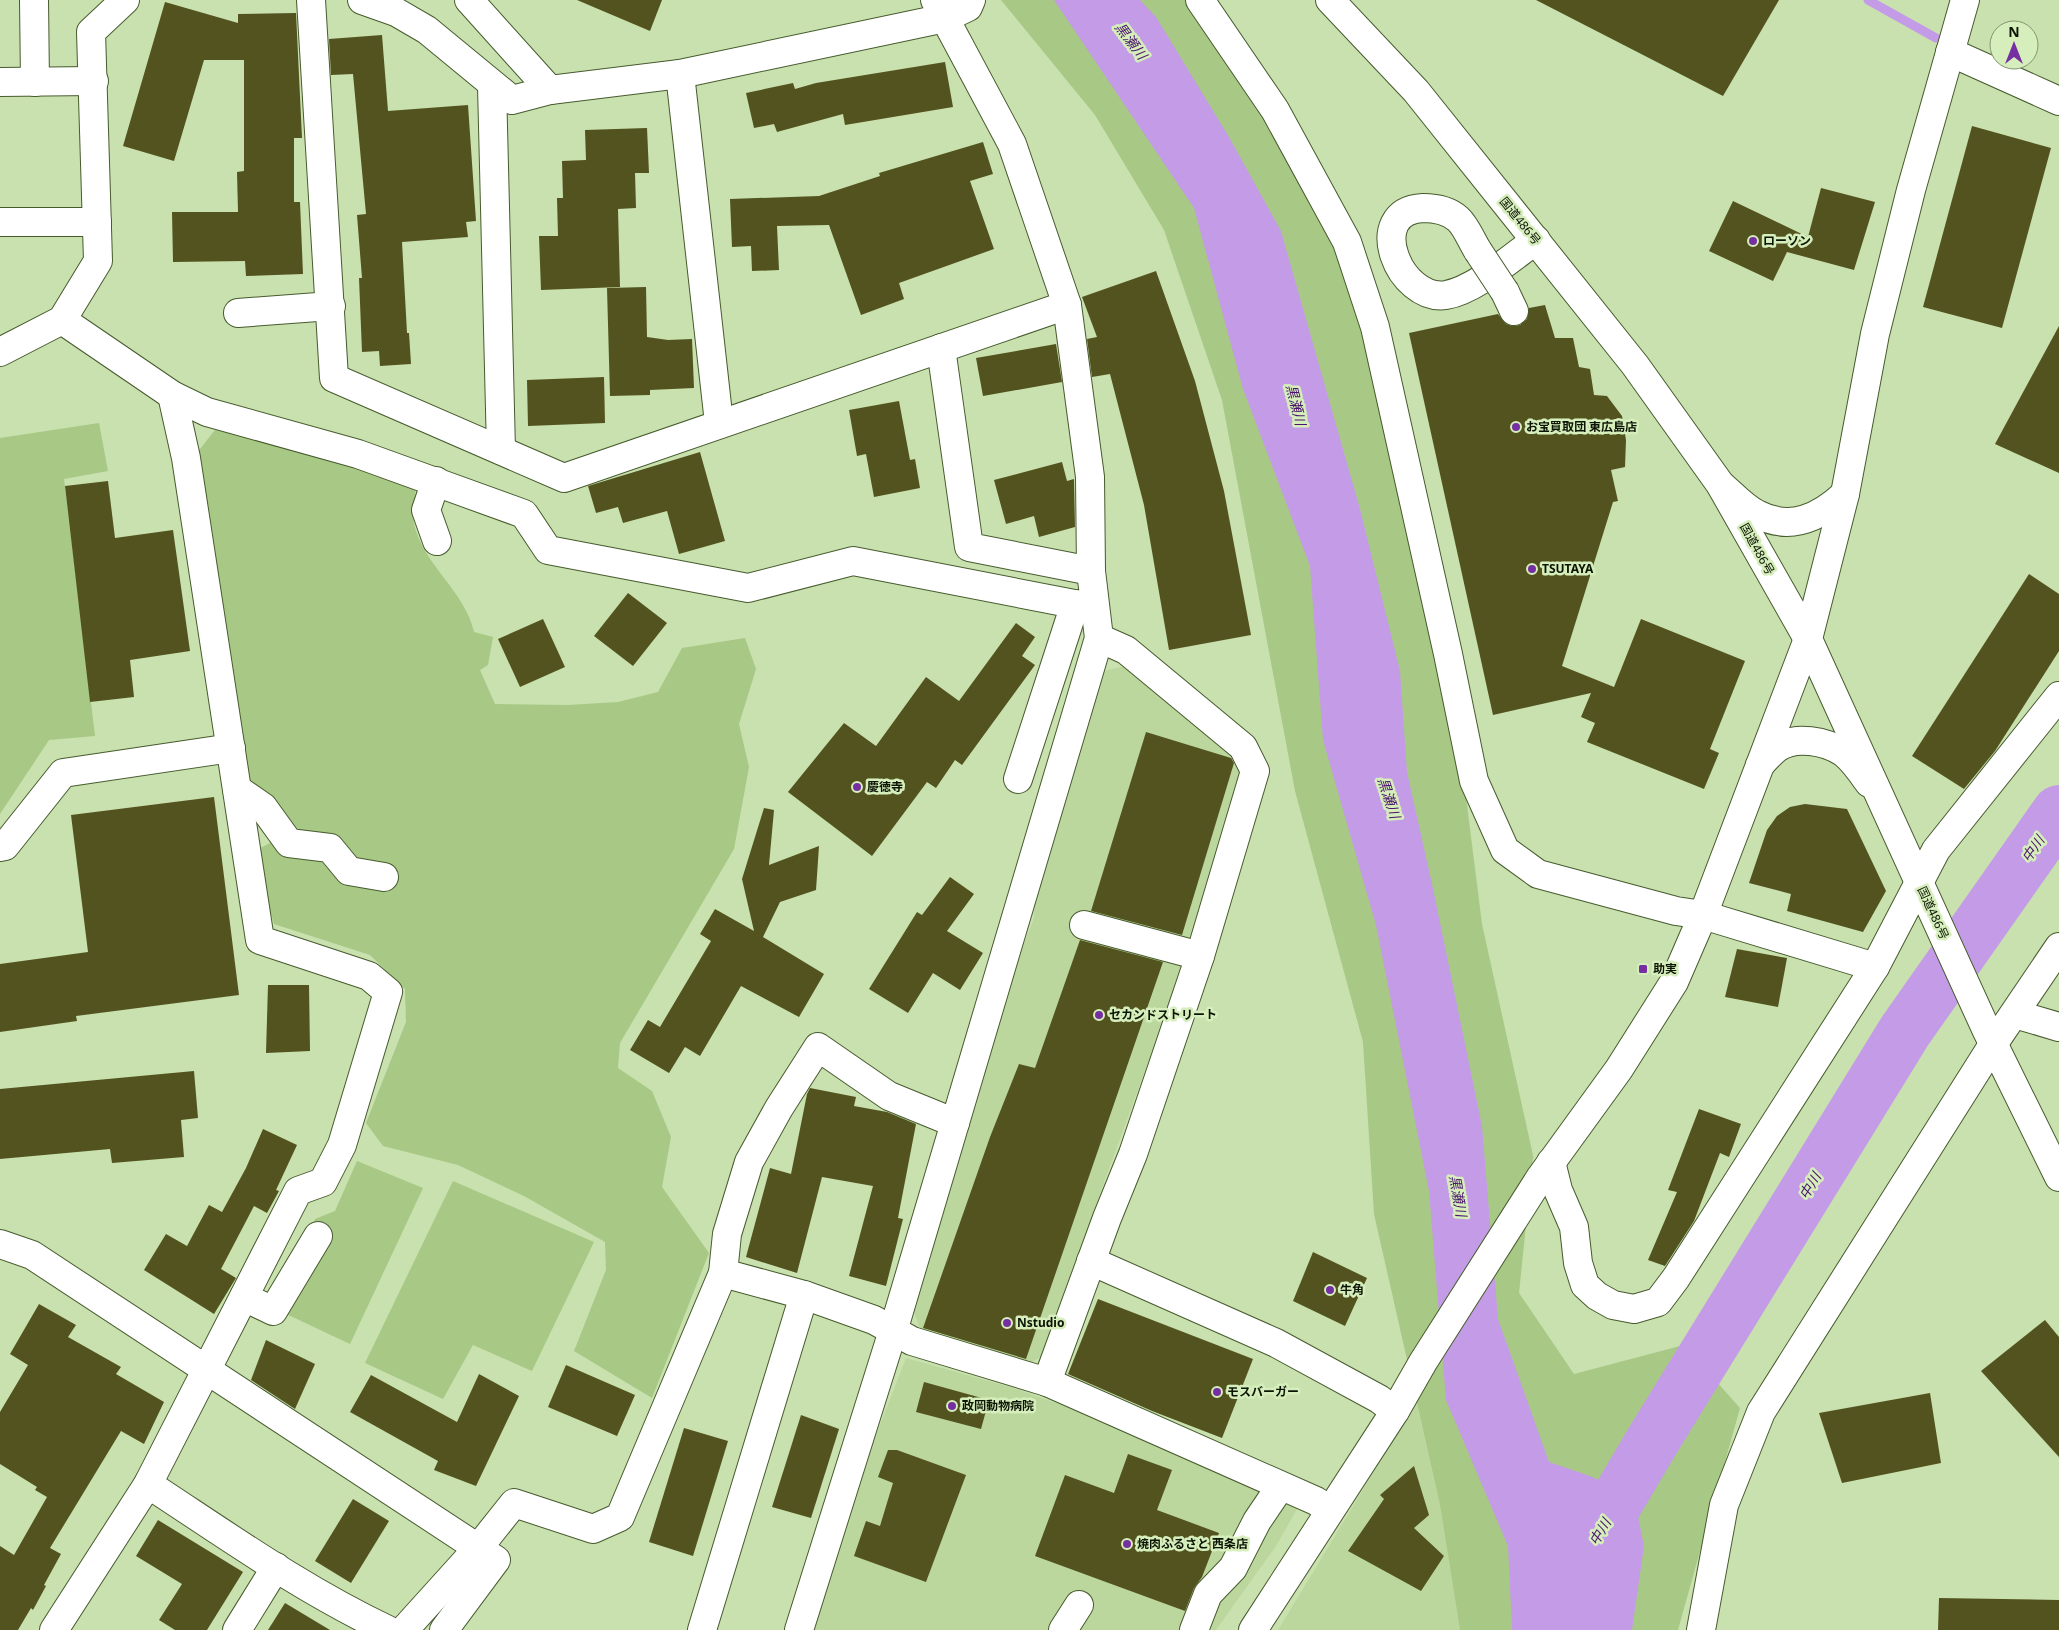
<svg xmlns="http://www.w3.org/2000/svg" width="2059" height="1630" font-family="'Noto Sans','Noto Sans JP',sans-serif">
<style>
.built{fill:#bbd79e}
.green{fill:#a8c885}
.water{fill:#c49be7}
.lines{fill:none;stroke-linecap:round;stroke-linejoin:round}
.stream{stroke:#c49be7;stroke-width:9}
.river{stroke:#c49be7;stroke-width:54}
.building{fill:#53531f}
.minor-casing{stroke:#475b2e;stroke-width:30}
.highway-casing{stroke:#475b2e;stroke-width:30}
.minor{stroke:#fff;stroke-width:28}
.highway{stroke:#fff;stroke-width:28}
.minor-bridge-casing{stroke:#475b2e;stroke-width:30;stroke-linecap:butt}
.minor-bridge{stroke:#fff;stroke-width:28}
.poi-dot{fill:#752fa2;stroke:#d5eebb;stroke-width:2}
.labels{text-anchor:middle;stroke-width:5;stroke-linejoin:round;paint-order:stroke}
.street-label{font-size:12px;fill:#0b1303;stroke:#d5eebb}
.poi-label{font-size:12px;font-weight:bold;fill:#0b1303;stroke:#d5eebb;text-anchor:start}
.water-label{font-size:14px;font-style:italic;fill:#4b136d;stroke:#d5eebb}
</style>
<rect width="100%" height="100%" fill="#c8e1ae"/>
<!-- built -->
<g class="built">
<polygon points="1126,666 1244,762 1196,932 1103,1185 1044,1355 1028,1364 922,1335 914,1312 1006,991 1034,918 1035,898 1098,687 1104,671"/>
<polygon points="906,1358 1010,1387 1111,1422 1302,1500 1276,1546 1216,1630 809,1630 845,1515"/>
<polygon points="1416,1402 1440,1505 1460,1630 1278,1630"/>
</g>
<!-- green -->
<g class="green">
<polygon points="1001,0 1193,0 1347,242 1448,654 1482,924 1534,1160 1533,1157 1519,1293 1574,1374 1684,1345 1740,1408 1678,1630 1460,1630 1440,1505 1374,1214 1363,1042 1295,791 1222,400 1164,230 1095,115"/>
<polygon points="99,423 108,471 64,479 95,736 49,740 0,814 0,438"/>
<path d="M215,430L311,450L416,485C415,497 412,513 414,524C424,566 465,591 474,632L493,637L488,665L480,670L495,704L568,705L618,702L658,692L682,648L745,638L756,669L739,724L749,767L734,849L620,1043L618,1068L652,1091L671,1137L662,1187L709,1253L652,1398L574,1351L606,1270L605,1242L524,1196L458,1165L383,1146L366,1123L406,1022L405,989L370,955L274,924L253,852L285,835L249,782L196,454Z"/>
<polygon points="357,1161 423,1188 350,1344 282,1312 315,1219 335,1211"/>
<polygon points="453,1181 594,1242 532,1371 473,1345 443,1399 365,1363"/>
</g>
<!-- water -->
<polygon class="water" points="1054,0 1140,0 1156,17 1229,137 1281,231 1360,509 1400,671 1407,772 1432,884 1482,1126 1498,1319 1549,1462 1590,1476 1634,1497 1644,1546 1632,1630 1512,1630 1508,1546 1446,1400 1429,1191 1376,925 1323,740 1310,566 1243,389 1194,208"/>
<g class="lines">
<!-- stream -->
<polyline class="stream" points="1868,0 1936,38"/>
<!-- river -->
<polyline class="river" points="1585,1555 1653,1440 1905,1031 2059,812"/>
</g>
<!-- building -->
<g class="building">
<polygon points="577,0 662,0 650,31"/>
<polygon points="1536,0 1779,0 1723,96"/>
<polygon points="165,2 238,23 238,14 296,13 302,138 294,138 294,202 300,202 303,274 246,276 245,261 173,262 172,212 238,212 237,172 244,171 244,60 204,60 174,161 123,146"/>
<polygon points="382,35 388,111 468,105 476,221 466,222 468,237 402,242 407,333 409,333 411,364 380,366 379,351 362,352 359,278 362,278 357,215 366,214 353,74 331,75 329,39"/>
<polygon points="945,62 953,107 845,125 843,114 777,132 774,124 754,128 746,93 793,83 795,89 816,83"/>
<polygon points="1972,126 2051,148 2002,328 1923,307"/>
<polygon points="647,128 649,173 635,173 636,208 618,209 620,287 541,290 539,236 558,236 557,198 563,198 562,161 586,160 585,130"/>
<polygon points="983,142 993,174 970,181 994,249 899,283 904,299 861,315 829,225 777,226 779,270 752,271 751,246 732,247 730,199 819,196 880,176 879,173"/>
<polygon points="1821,188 1875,202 1854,270 1787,252 1773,281 1709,251 1733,201 1808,237"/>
<polygon points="1156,271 1195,381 1224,491 1251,635 1169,650 1144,505 1110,374 1092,377 1087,339 1097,337 1082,297"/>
<polygon points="646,287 647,337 668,340 692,339 694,388 650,390 650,395 610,396 607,288"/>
<polygon points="1545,305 1555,338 1573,338 1579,367 1590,369 1594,395 1607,396 1622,416 1626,440 1625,467 1611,470 1618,501 1613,502 1562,666 1614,687 1641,619 1745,661 1710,749 1719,753 1704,789 1587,742 1595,723 1581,717 1591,693 1493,715 1409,333 1498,314 1506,324 1512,326 1520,325 1527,319 1529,308"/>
<polygon points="2059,326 2059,473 1995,444"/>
<polygon points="1056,344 1062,382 983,396 976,358"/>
<polygon points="604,377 605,423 528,426 527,380"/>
<polygon points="899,401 910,460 915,459 920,488 874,497 866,454 857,456 849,410"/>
<polygon points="700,452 725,541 679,554 667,511 623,523 618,507 596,513 588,486"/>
<polygon points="1062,462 1067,481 1074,479 1075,527 1039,537 1034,516 1006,524 994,480"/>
<polygon points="108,481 115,538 173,530 190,651 130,660 134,697 90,702 65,486"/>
<polygon points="2029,574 2059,594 2059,651 1995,751 1964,789 1912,756"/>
<polygon points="628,593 667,623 633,666 594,636"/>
<polygon points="543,619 565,667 520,687 498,639"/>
<polygon points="1016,623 1035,637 1022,656 1035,665 962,765 955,760 936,788 927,782 872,856 788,792 844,723 876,746 926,677 959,701"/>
<polygon points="1146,732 1231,758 1234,763 1182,935 1091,911"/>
<polygon points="214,797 239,995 76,1016 77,1021 0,1032 0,964 88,952 71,815"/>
<polygon points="1805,804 1847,809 1886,891 1863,932 1787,911 1791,894 1749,883 1767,830 1777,816 1790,807"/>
<polygon points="764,808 774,810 769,865 819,846 816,890 780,902 763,937 824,974 799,1017 741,986 700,1056 685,1047 669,1073 630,1050 648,1020 660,1027 711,941 700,934 715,909 754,931 742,879"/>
<polygon points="950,877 974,894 947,931 983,953 960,990 933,973 908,1013 869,989 917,912 922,915"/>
<polygon points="1080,940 1163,962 1026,1359 923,1328 990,1137 1019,1064 1035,1068"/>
<polygon points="1737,949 1787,958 1778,1007 1725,997"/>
<polygon points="268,985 309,985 310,1051 266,1053"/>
<polygon points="194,1071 198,1118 181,1120 184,1157 112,1163 110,1149 0,1159 0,1089"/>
<polygon points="810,1088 856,1097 854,1106 887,1112 916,1124 898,1218 903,1219 886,1286 849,1276 873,1186 822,1177 797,1273 746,1257 770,1168 791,1174 807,1094"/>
<polygon points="1699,1109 1741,1124 1729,1157 1720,1153 1694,1221 1665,1266 1648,1260 1677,1192 1668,1190"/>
<polygon points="263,1129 297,1145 276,1190 279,1191 267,1213 254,1206 221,1269 236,1278 214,1314 144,1270 166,1234 187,1246 209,1205 222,1212 246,1168"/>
<polygon points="1313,1252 1367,1278 1345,1326 1293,1301"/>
<polygon points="1098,1299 1253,1359 1222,1438 1152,1411 1068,1374"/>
<polygon points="39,1304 76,1325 68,1337 121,1367 116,1374 164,1402 144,1444 121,1431 50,1548 61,1554 44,1585 46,1586 33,1610 31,1608 18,1630 0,1630 0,1546 14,1555 47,1497 35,1490 37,1487 0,1464 0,1412 28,1365 10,1354"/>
<polygon points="2045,1320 2059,1337 2059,1457 1981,1371"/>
<polygon points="266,1340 315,1364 295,1409 251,1380"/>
<polygon points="566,1365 635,1395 617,1436 548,1407"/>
<polygon points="479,1374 519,1396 476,1486 434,1470 438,1461 350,1412 371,1375 457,1422"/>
<polygon points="924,1382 989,1400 981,1429 916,1412"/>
<polygon points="1930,1393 1941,1463 1842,1483 1819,1413"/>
<polygon points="801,1415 839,1429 811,1518 772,1507"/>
<polygon points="684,1428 728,1441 693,1556 649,1542"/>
<polygon points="888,1450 897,1450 966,1475 926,1582 854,1556 866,1521 880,1526 893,1483 878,1477"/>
<polygon points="1128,1454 1172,1470 1157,1510 1219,1533 1202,1577 1194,1588 1185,1611 1035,1556 1065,1475 1114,1493"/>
<polygon points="1414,1466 1429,1515 1414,1528 1444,1556 1421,1591 1348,1551 1384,1499 1380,1495"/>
<polygon points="353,1499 389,1521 351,1583 315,1561"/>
<polygon points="158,1520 243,1572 207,1630 175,1630 159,1620 182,1584 136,1556"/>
<polygon points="1939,1598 2059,1600 2059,1630 1938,1630"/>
<polygon points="285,1603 330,1630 268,1630"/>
</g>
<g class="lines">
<!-- minor casing -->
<g class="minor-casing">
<g id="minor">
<polyline points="34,0 35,82"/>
<polyline points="311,0 334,378 564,478 1067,305"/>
<polyline points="362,0 396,12 427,30 512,100 550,90 680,74 945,18 968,7 971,0"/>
<polyline points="469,0 550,90"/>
<polyline points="1200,0 1275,110 1347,242 1375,327 1448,654 1474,781 1505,850 1538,874 1676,911 1703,915 1875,967"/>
<polyline points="1950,52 2059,101"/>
<polyline points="680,74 719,423"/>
<polyline points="0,82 94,81"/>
<polyline points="492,86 501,450"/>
<polyline points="0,222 97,222"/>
<path d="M1478,251C1472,242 1466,226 1458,219C1448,210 1436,208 1423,208C1363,211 1399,302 1446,295C1475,290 1511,258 1536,240"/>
<polyline points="1505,292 1514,311"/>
<polyline points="238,313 331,306"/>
<polyline points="62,320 172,395 207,412 358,454 524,514 548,550 748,588 853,561 1095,608"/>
<polyline points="941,348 969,547 1091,571"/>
<polyline points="0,352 62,320 98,261 91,32 125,0"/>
<polyline points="436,481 426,510 437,541"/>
<path d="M1721,485C1732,494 1744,508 1757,514C1791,532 1820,517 1845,494"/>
<path d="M1760,765C1765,759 1771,753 1777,748C1795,735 1826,741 1844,753C1854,761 1862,773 1869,783"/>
<polyline points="1018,779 1075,604"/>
<polyline points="237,789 263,807 289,843 330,848 349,871 384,877"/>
<polyline points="0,847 5,846 63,773 231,748"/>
<polyline points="1084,925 1200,956"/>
<polyline points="2015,1014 2059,1027"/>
<polyline points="1551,1162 1558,1190 1574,1227 1578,1263 1585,1285 1597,1296 1613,1305 1634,1309 1658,1302 1676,1278 1875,967 1936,850 2059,696"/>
<polyline points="0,1244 32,1255 496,1560 444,1630"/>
<polyline points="1091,1261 1276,1343 1379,1399 1395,1411"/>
<polyline points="723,1273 727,1234 749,1162 779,1108 818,1047 889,1096 955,1123"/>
<polyline points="244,1297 273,1311 318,1236"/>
<polyline points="1047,1382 1107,1218 1133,1154 1200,956 1255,771 1243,747 1126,650 1099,638"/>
<path d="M148,1484C226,1535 303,1590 388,1630"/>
<polyline points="54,1630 148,1484 298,1191 323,1182 342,1145 388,992 369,976 260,940 186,458 172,395"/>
<polyline points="237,1630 276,1567"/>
<polyline points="404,1630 479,1547 514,1503 593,1529 620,1517 723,1273 804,1295 874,1320 912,1341 1047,1382 1316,1501 1330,1510"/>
<polyline points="702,1630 804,1295"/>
<polyline points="799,1630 897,1318 1099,638 1091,571 1090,477 1067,305 1012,144 935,0"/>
<polyline points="1063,1630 1079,1605"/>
<polyline points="1194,1630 1208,1594 1233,1568 1257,1521 1280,1487"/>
<polyline points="1253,1630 1395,1411 1423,1362 1540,1178 1619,1069 1674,982 1703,915 1808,639 1845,494 1875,334 1911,190 1965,0"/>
<polyline points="1701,1630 1724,1505 1761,1412 1994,1043 2059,947"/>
</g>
</g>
<!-- highway casing -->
<g class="highway-casing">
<polyline id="highway" points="1330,0 1416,91 1635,365 1720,484 1808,639 1986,1029 2059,1177"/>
</g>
<!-- minor -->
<use href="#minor" class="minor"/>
<!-- highway -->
<use href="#highway" class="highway"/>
<!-- minor-bridge casing -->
<g class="minor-bridge-casing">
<polyline id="minor-bridge" points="1478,251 1505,292"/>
</g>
<!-- minor-bridge -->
<use href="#minor-bridge" class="minor-bridge"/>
</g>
<!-- markers -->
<g class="poi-dot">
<circle cx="1753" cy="241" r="5"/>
<circle cx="1516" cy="427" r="5"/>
<circle cx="1532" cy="569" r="5"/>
<circle cx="857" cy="787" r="5"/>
<rect x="1638" y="964" width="10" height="10" rx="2.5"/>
<circle cx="1099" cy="1015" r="5"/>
<circle cx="1330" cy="1290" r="5"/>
<circle cx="1007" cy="1323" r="5"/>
<circle cx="1217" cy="1392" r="5"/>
<circle cx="952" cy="1406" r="5"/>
<circle cx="1127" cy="1544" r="5"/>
</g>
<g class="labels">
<!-- street labels -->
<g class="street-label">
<text transform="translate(1520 221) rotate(51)" y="4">国道486号</text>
<text transform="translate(1757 549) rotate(61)" y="4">国道486号</text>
<text transform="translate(1933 913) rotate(65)" y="4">国道486号</text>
</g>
<!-- poi labels -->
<g class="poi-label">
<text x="1763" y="245">ローソン</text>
<text x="1526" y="431">お宝買取団 東広島店</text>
<text x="1542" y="573">TSUTAYA</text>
<text x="867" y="791">慶徳寺</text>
<text x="1653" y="973">助実</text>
<text x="1109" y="1019">セカンドストリート</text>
<text x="1340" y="1294">牛角</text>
<text x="1017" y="1327">Nstudio</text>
<text x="1227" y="1396">モスバーガー</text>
<text x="962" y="1410">政岡動物病院</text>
<text x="1137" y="1548">焼肉ふるさと 西条店</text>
</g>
<!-- water labels -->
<g class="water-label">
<text transform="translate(1131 41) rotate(53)" y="5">黒瀬川</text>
<text transform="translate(1296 405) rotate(76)" y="5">黒瀬川</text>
<text transform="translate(1389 798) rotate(72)" y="5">黒瀬川</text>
<text transform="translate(2033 849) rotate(-55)" y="5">中川</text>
<text transform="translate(1810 1186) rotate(-59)" y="5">中川</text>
<text transform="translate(1458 1196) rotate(80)" y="5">黒瀬川</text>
<text transform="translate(1600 1532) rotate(-59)" y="5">中川</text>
</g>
</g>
<!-- north arrow -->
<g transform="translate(2014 45)"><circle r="24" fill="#d5eebb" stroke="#849671"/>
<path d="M0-4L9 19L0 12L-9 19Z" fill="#752fa2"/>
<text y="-8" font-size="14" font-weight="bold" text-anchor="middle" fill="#0b1303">N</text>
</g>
</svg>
